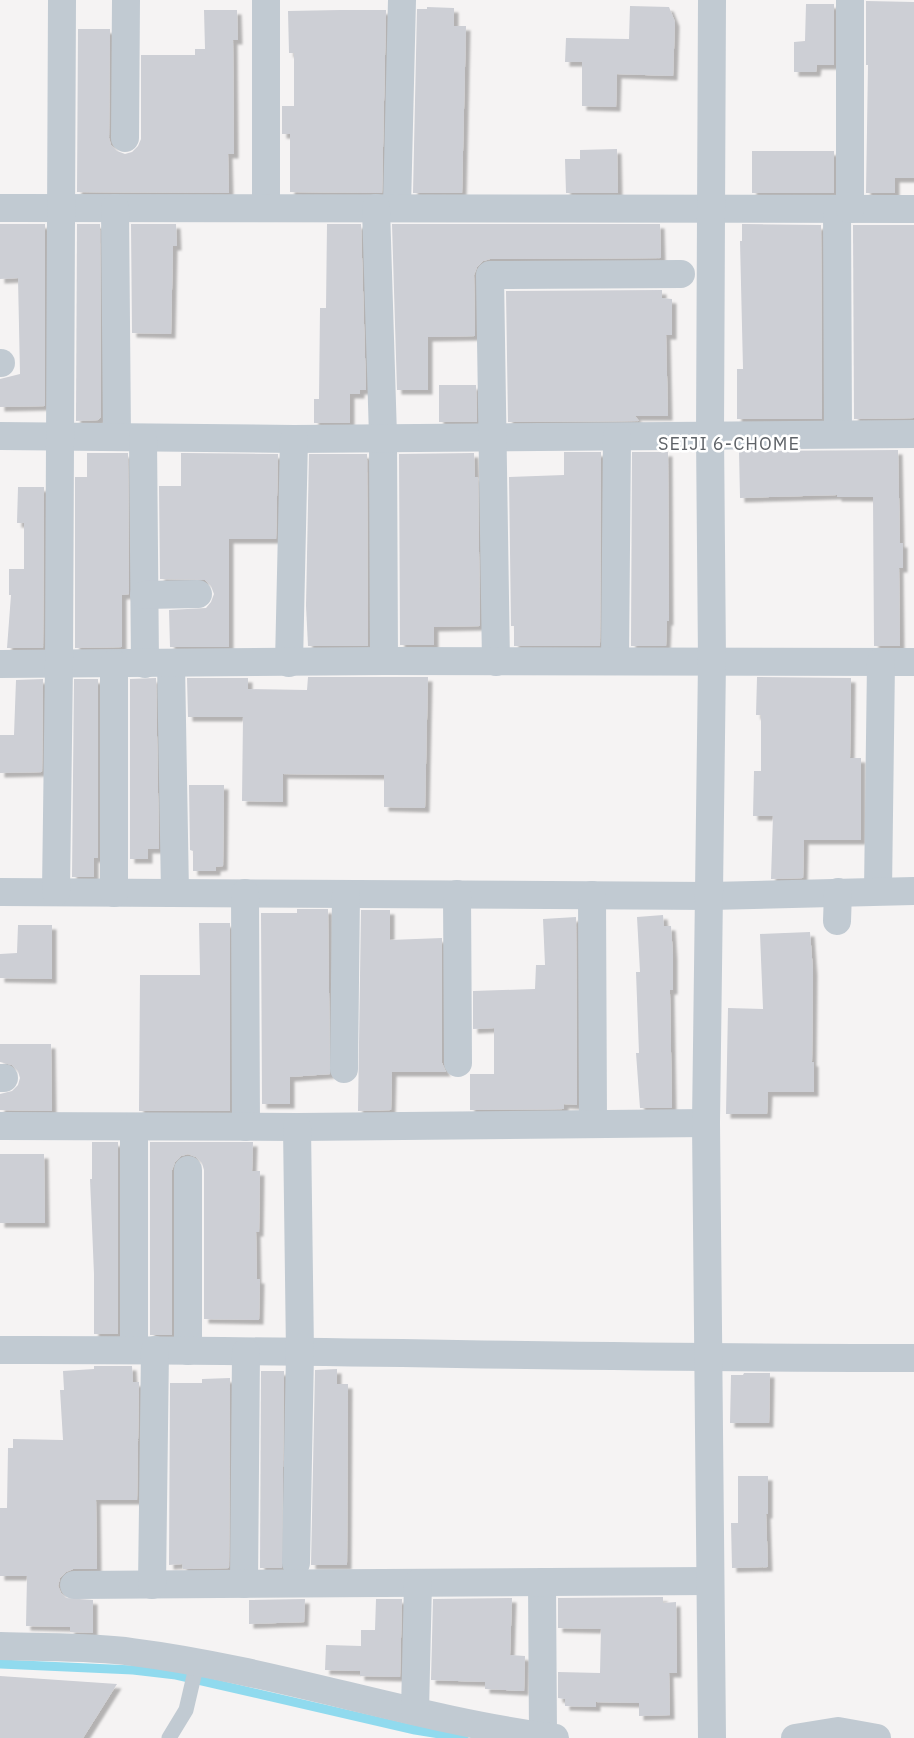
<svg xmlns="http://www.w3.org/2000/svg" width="914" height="1738" font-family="'IBM Plex Sans',sans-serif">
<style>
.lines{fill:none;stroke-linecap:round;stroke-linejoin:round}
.stream{stroke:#90daee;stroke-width:9}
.building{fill:#cdcfd5;filter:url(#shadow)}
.lane{stroke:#c1cad2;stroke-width:15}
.street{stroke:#c1cad2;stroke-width:28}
.labels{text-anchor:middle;stroke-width:5;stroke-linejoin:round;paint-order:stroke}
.neighbourhood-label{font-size:18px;letter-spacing:1px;fill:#5f6368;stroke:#fff}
</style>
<defs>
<filter id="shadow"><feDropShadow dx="4.5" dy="4.5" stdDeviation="1" flood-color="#0004"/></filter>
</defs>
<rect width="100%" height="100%" fill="#f5f3f3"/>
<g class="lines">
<!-- stream -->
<polyline class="stream" points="0,1664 133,1670 176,1675 415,1730 464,1738"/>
</g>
<!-- building -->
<g class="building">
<polygon points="866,1 914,2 914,178 895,178 895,193 866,193 868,65 866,65"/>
<polygon points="806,4 834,4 834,65 817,65 816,72 794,72 794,42 805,41"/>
<polygon points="630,6 669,7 675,22 673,76 617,74 616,107 582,106 582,62 565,62 566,38 629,39"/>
<polygon points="427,7 454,8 454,26 466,26 462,193 413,193 417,9 427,9"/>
<polygon points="204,10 237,10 238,40 233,40 234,154 228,154 229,193 77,192 78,29 110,29 109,138 111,145 117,151 125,154 132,152 138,146 141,139 141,55 195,55 195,49 205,49"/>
<polygon points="340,10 386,10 382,193 290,192 290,134 282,134 282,106 294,106 294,53 289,53 288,11"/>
<polygon points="617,149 618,193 566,193 565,159 580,159 580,150"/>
<rect x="752" y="151" width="82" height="42"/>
<polygon points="0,224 45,224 45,406 0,407 0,379 20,374 18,278 0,279"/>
<polygon points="77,224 100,224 101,417 98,420 76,421"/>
<polygon points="131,224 176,224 177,246 173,246 171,334 132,333"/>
<polygon points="327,224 361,224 366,390 360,390 360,394 350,394 350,423 314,423 314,399 319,399 320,308 326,308"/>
<polygon points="392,224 660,224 661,258 490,259 483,261 477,267 474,275 475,336 428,337 428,390 397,390"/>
<polygon points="742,224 821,225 822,419 737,419 737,369 743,369 740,241 742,241"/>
<polygon points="853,225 914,225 914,418 854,419"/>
<polygon points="662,290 662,298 672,299 672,335 666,335 668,416 635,416 639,421 508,422 506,291"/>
<polygon points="439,385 476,385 477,422 439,422"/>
<polygon points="898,450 900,543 903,543 903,568 899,568 900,646 874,646 873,497 837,497 837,495 740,498 739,451"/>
<polygon points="564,452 601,452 600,646 514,646 514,626 511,626 509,477 564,475"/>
<polygon points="632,452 668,452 669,621 667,621 666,646 631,646"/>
<polygon points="87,453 128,453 129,594 122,595 122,647 75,648 75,477 87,477"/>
<polygon points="181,453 278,454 276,539 229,539 229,647 170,647 169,610 206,608 211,602 214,594 211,586 205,580 160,579 159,486 181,486"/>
<polygon points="474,453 475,477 478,477 480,626 434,627 434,645 400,645 399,454"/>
<polygon points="309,454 367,454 368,646 308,646 306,606"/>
<polygon points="18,487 44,487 43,648 7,648 11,595 9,595 9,569 24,569 24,523 17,523"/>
<polygon points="308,677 428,677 425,808 384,807 384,775 283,774 283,802 242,801 243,717 188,717 187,678 248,678 248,689 307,690"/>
<polygon points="757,677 851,678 850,758 861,758 861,840 804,840 803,878 771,879 773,816 753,816 754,771 761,771 761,715 756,715"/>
<polygon points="156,678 159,849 148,849 148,859 130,859 130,679"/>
<polygon points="43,679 42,772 0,773 0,735 14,735 16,680"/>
<polygon points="74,679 98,679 98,858 94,858 94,877 72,877"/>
<polygon points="189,785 224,785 223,866 216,867 216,871 193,871 193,851 190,850"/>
<polygon points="297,909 328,909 330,1074 290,1077 290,1104 262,1104 261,913 297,913"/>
<polygon points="361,910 390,910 390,940 442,938 442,1063 446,1072 392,1072 391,1110 358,1111"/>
<polygon points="663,915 664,926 671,926 673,956 673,990 670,990 670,994 672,1108 640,1108 636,1053 639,1053 636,972 640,972 637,917"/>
<polygon points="576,917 577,1105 564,1104 564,1109 470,1110 470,1074 494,1074 494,1028 473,1029 473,991 535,989 536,965 545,965 543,919"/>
<polygon points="199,923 230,923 230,1111 139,1111 140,975 200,975"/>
<polygon points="18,925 52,925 52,979 0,978 0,954 17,953"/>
<polygon points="810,932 813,971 812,1062 814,1062 814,1092 768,1092 767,1114 726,1114 728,1008 763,1009 760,934"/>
<polygon points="0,1044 51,1044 52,1111 0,1110 0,1094 12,1091 18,1085 20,1078 18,1071 12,1065 0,1062"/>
<polygon points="92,1142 118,1142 118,1334 94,1334 94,1274 90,1179 92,1179"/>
<polygon points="150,1142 253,1142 252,1171 260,1171 259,1232 256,1232 257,1279 260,1279 259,1320 204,1319 204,1170 202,1163 196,1157 188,1154 181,1156 175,1162 172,1170 172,1335 150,1335"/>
<polygon points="0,1154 44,1154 45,1223 0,1223"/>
<polygon points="94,1366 132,1366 133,1382 139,1382 137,1500 96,1500 97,1569 73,1569 66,1572 60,1578 58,1586 61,1593 66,1598 93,1600 93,1633 70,1632 70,1627 26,1626 27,1576 0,1576 0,1508 7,1508 8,1448 13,1448 13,1439 63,1440 60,1390 64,1390 63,1371 94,1369"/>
<polygon points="337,1369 337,1384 348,1384 347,1565 311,1565 315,1370"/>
<polygon points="261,1371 284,1371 282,1568 260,1568"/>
<polygon points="744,1373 770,1373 769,1423 730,1423 731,1375 743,1375"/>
<polygon points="230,1378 229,1568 183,1569 182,1564 169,1565 170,1383 202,1383 202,1379"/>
<polygon points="738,1476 768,1476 768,1514 766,1514 768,1567 732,1568 731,1523 738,1523"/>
<polygon points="663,1597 663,1603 676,1602 677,1673 669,1673 670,1715 639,1716 639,1703 596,1702 596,1707 565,1706 565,1699 558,1698 558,1672 600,1673 601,1629 558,1628 558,1598"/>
<polygon points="512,1598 510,1655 525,1656 524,1691 485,1689 485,1682 431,1680 433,1599"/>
<polygon points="305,1599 304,1622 249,1624 249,1600"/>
<polygon points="376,1599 402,1599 400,1677 360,1676 360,1671 325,1670 326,1645 361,1646 361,1630 375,1630"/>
<polygon points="0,1676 117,1684 83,1738 0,1738"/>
</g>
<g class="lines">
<!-- lane -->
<polyline class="lane" points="169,1738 186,1710 197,1663"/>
<!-- street -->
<g class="street">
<polyline points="125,138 126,0"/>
<polyline points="266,207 266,0"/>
<polyline points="397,207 402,0"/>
<polyline points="0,208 914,209"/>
<polyline points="115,208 117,437"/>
<polyline points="376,208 383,436 384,661"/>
<polyline points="837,209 838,434"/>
<polyline points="850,209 850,0"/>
<polyline points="0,363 1,363"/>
<polyline points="0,436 294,439 914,434"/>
<polyline points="143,438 145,664"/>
<polyline points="144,595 198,594"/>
<polyline points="615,661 617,437"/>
<polyline points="496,662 490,275 681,274"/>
<polyline points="171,663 175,893"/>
<polyline points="289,663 294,439"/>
<polyline points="0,664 384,661 914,662"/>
<polyline points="878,891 881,662"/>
<polyline points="0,892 710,896 914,891"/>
<polyline points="56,892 59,664 62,0"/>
<polyline points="114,893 114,664"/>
<polyline points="245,893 246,1127"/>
<polyline points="457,894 458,1063"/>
<polyline points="592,895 593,1124"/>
<polyline points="837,921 838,892"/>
<polyline points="344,1069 346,894"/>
<polyline points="0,1078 4,1078"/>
<polyline points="0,1126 297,1127 706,1123"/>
<polyline points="134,1127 134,1350"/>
<polyline points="188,1170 188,1351"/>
<path d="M0,1350C305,1349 609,1359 914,1358"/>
<polyline points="296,1563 300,1353 297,1127"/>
<polyline points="542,1582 543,1736"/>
<polyline points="244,1584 246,1352"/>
<polyline points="74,1585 710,1581"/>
<polyline points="152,1585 155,1350"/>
<path d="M0,1646C44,1648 89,1646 132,1652C275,1670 412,1719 555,1738"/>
<polyline points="415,1711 418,1583"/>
<polyline points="712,1738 706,1123 712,661 710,434 712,0"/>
<polyline points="795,1738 838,1731 877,1738"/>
</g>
</g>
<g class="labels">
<!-- neighbourhood labels -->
<g class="neighbourhood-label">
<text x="729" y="450">SEIJI 6-CHOME</text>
</g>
</g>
</svg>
